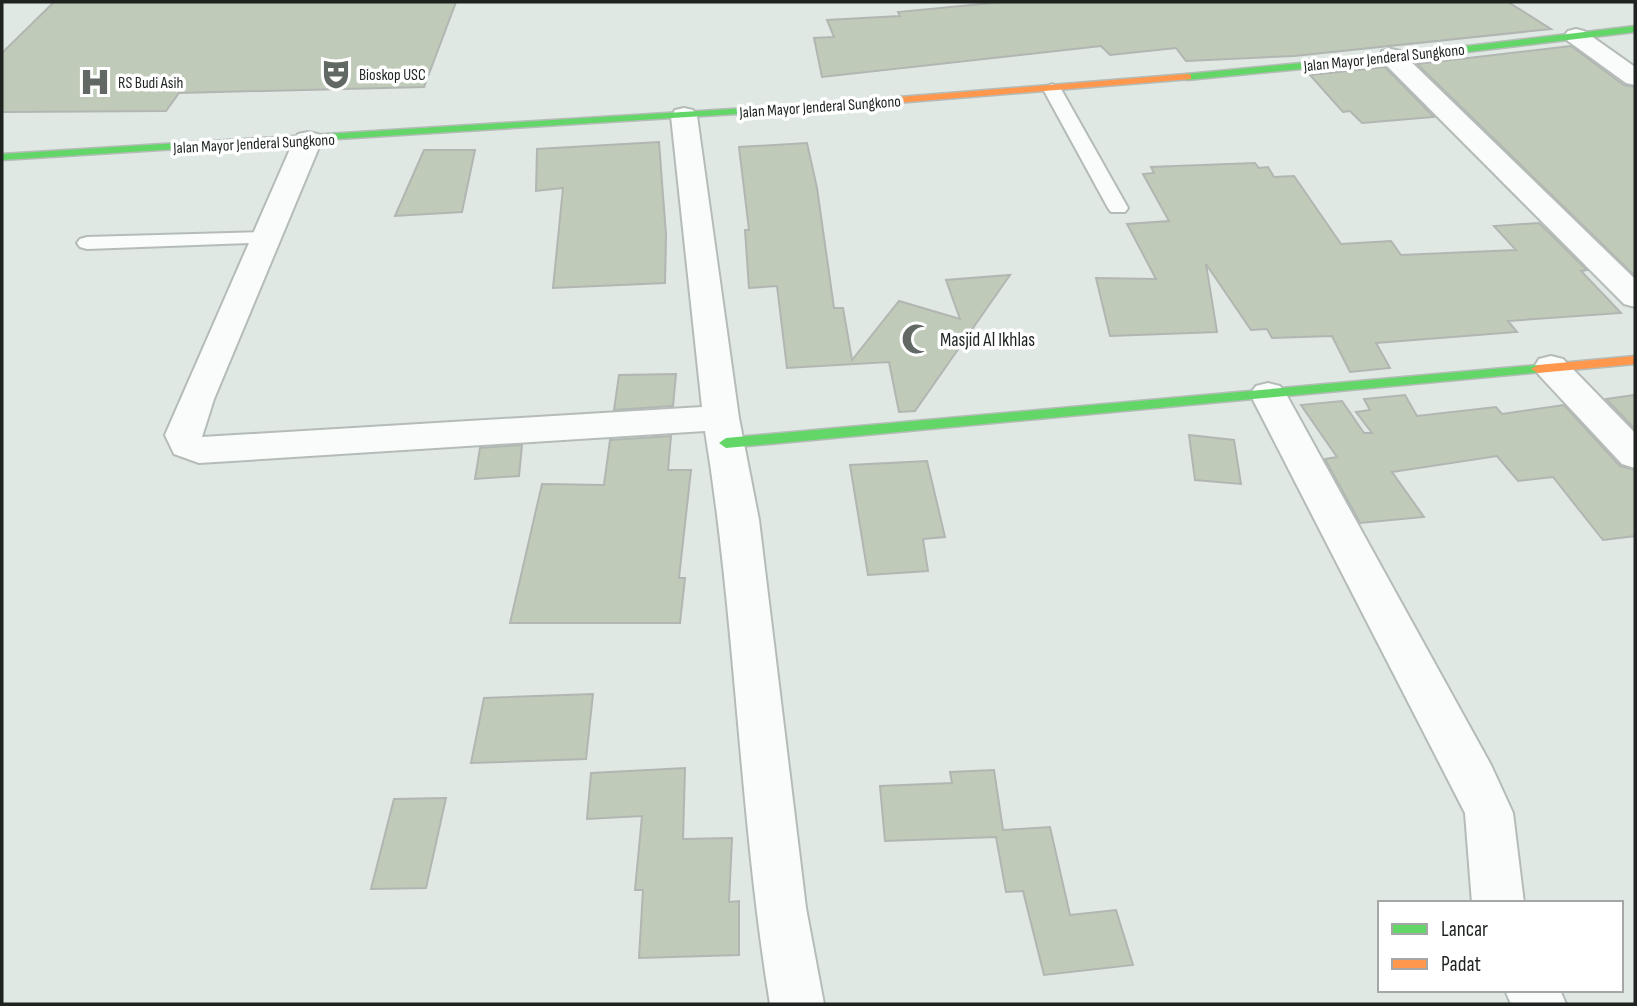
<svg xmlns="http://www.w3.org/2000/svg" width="1637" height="1006" font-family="'Sofia Sans Condensed',sans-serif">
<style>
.building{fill:#c0cab9;stroke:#b1b6b2;stroke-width:2}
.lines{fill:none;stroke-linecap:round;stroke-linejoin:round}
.lane-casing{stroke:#b5bcb8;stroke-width:4}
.street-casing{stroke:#b5bcb8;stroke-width:4}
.fast-casing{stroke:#b5bcb8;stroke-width:3}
.slow-casing{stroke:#b5bcb8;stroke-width:3}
.lane{fill:#fafcfb;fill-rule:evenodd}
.street{fill:#fafcfb;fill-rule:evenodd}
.fast{fill:#63d668;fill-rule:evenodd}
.slow{fill:#ff974d;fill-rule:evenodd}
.labels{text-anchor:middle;stroke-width:7;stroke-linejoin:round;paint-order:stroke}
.far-street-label{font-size:16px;fill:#1e2320;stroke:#fff}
.far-poi-label{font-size:16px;fill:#1e2320;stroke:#fff;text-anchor:start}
.poi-label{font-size:19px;fill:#1e2320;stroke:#fff;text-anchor:start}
</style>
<rect width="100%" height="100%" fill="#dfe8e3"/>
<!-- building -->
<g class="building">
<polygon points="54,2 456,2 424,87 179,93 166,111 2,112 2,53"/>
<polygon points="1002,2 1508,2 1551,29 1294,56 1186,61 1176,48 1110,55 1101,46 822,77 814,38 834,37 827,20 900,16 898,12"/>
<polygon points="1571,46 1624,85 1635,87 1635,276 1417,64"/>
<polygon points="1385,67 1434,117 1362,123 1350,111 1343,112 1310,75"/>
<polygon points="659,142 666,235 665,283 553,288 563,188 536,191 537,149"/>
<polygon points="807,143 817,188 834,308 843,308 852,360 899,301 960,319 946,280 1010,275 915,411 899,412 889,362 787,368 777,286 749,288 745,230 749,230 739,147"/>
<polygon points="424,150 475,150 462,212 395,216"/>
<polygon points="1255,163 1259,168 1268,167 1274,177 1294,176 1341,244 1391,241 1401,255 1516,250 1494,226 1539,223 1587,270 1581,271 1621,313 1508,321 1517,332 1376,343 1390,368 1350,372 1332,336 1272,338 1267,329 1251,330 1206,264 1217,332 1110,336 1096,278 1156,279 1127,224 1169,221 1143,174 1154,173 1151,167"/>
<polygon points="676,374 673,406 614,410 619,375"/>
<polygon points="1405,395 1417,416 1496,407 1502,414 1564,405 1620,466 1635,470 1635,536 1603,540 1553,477 1518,481 1497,456 1392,472 1424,517 1360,523 1325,459 1337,457 1301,405 1342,401 1364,433 1372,433 1356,412 1370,410 1364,399"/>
<polygon points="1635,395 1635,429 1606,399"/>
<polygon points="1189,435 1234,440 1241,484 1195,480"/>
<polygon points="671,436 668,470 691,470 679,578 685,578 680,623 510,623 542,484 604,485 610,440"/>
<polygon points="522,445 519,476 475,479 480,448"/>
<polygon points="927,461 945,537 923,539 928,571 868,575 850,465"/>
<polygon points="593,694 586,759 471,763 484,698"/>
<polygon points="685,768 683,839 732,838 729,902 739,901 739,955 639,958 643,890 635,890 642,816 587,819 591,773"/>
<polygon points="994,770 1003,830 1050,827 1070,915 1116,910 1133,965 1044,975 1023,891 1006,892 996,837 885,841 880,786 952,783 950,772"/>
<polygon points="446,798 426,888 371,889 394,799"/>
</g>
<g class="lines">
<!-- lane casing -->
<g class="lane-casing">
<g id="lane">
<polygon points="1052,84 1061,89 1128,208 1125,212 1111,212 1108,208 1043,89"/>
<polygon points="266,232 273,234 276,238 273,242 87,249 80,247 77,243 80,239 87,237"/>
</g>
</g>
<!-- street casing -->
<g class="street-casing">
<g id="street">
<polygon points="1576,29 1584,31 1635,67 1635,85 1626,83 1568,41 1564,36 1568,31"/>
<polygon points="1391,49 1400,51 1635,279 1635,307 1624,304 1382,61 1379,56 1382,51"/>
<path d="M684,108L693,110L697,116L739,418L759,520L806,908L824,1004H770C739,814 736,621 705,431L199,463L174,454L165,435L294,140L298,134L308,132L318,134L322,140L214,399L202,437L702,407L671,116L675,110Z"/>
<polygon points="1551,356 1563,359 1635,433 1635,468 1622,464 1539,375 1534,367 1539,359"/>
<polygon points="1268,383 1280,386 1286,394 1491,765 1513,813 1524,903 1472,903 1465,813 1250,394 1256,386"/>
<polygon points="1505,990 1560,990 1566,1004 1511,1004"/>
</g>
</g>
<!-- fast casing -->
<g class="fast-casing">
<g id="fast">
<polygon points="1635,26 1635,32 1425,57 1187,80 1182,77 1187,74 1425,51"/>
<polygon points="811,104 815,105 815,109 2,160 2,154"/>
<polygon points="1538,365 1545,369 1543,372 726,448 719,443 726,438"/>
</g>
</g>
<!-- slow casing -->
<g class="slow-casing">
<g id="slow">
<polygon points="1187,74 1191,75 1191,79 811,110 806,107 811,104"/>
<polygon points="1635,356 1635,364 1538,373 1531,369 1538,365"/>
</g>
</g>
<!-- lane -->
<use href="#lane" class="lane"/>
<!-- street -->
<use href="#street" class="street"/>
<!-- fast -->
<use href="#fast" class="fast"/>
<!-- slow -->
<use href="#slow" class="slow"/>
</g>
<!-- icons -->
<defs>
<g id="theatre-bare" transform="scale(2.415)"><path d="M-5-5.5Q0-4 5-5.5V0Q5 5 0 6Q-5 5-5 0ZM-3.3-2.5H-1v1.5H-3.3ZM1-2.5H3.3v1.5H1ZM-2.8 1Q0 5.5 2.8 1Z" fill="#626864" stroke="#fff" stroke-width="2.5" paint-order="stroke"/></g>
<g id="hospital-bare" transform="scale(2.415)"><path d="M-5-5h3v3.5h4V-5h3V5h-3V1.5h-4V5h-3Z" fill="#626864" stroke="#fff" stroke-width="2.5" paint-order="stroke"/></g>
<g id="mosque-bare" transform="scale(2.415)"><path d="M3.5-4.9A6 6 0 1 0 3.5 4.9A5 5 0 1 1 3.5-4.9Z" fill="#626864" stroke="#fff" stroke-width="2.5" paint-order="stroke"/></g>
</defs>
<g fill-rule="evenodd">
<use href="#theatre-bare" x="336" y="74"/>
<use href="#hospital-bare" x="95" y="82"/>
<use href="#mosque-bare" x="917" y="339"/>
</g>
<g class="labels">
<!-- far-street labels -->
<g class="far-street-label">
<text transform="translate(1384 57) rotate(-6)" y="6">Jalan Mayor Jenderal Sungkono</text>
<text transform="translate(820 106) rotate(-4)" y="6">Jalan Mayor Jenderal Sungkono</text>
<text transform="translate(254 143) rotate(-3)" y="6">Jalan Mayor Jenderal Sungkono</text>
</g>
<!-- far-poi labels -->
<g class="far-poi-label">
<text x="359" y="80">Bioskop USC</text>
<text x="118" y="88">RS Budi Asih</text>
</g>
<!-- poi labels -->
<g class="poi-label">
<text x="940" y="346">Masjid Al Ikhlas</text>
</g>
</g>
<!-- border -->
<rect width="1637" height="1006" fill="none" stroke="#1e2320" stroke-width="7"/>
<!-- legend -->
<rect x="1378" y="901" width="245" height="91" fill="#ffffff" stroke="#a5a7a6" stroke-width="2"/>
<rect x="1392" y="924" width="35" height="10" fill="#63d668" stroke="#a5a7a6" stroke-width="2"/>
<text x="1441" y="936" font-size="21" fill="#1e2320">Lancar</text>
<rect x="1392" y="959" width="35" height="10" fill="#ff974d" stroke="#a5a7a6" stroke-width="2"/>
<text x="1441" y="971" font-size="21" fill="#1e2320">Padat</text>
</svg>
